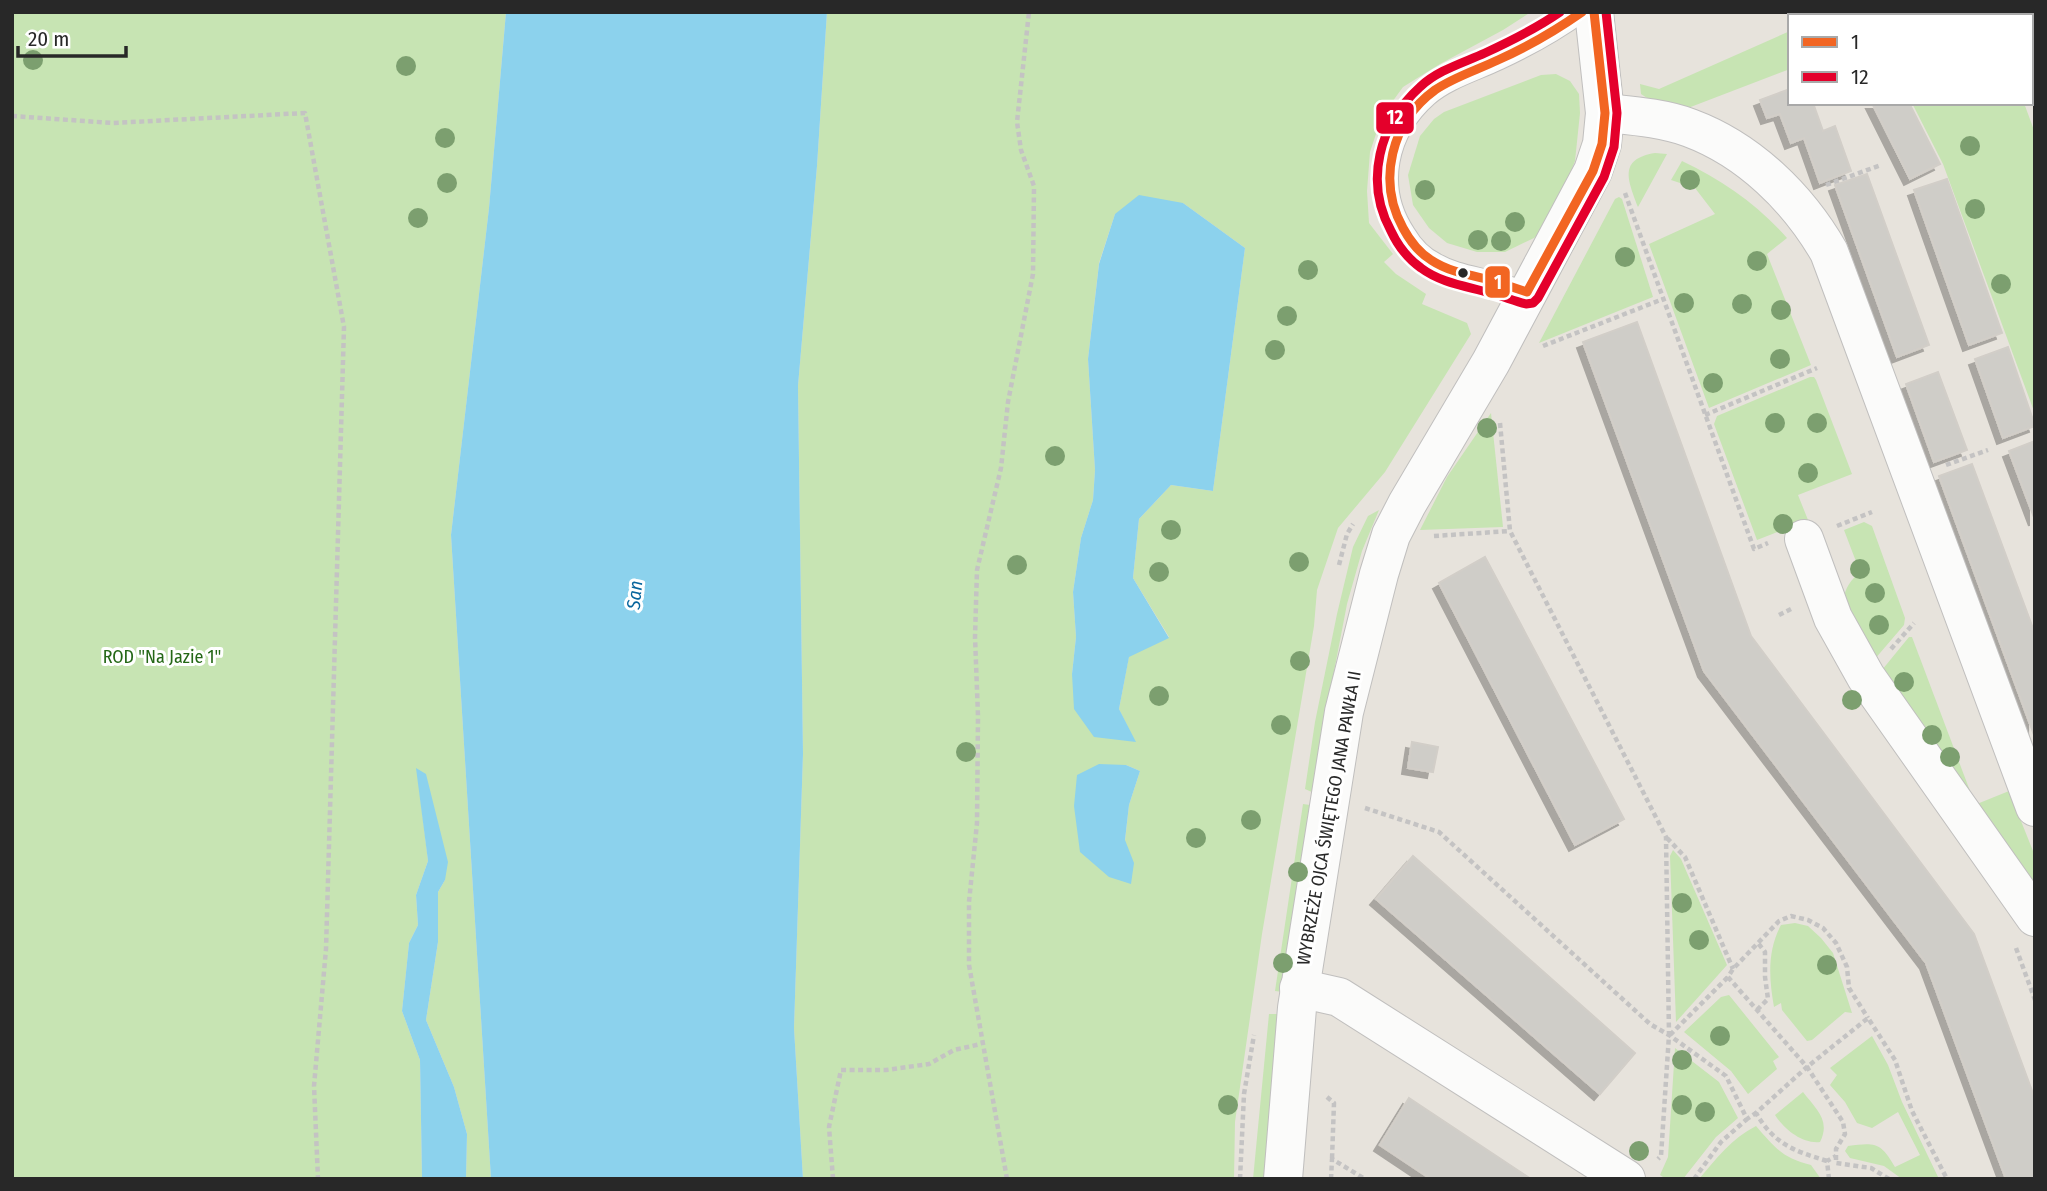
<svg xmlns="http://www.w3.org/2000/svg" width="2047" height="1191" font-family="'Fira Sans Condensed',sans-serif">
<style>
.green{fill:#c7e4b3;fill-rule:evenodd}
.water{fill:#8cd2ed}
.building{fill:#cfcdc8;stroke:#d2cec8;stroke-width:2;filter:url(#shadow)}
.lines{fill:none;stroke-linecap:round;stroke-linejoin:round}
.service-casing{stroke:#c0bfbe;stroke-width:21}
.minor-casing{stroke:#c0bfbe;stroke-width:40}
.secondary-casing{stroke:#c0bfbe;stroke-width:40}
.path{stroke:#c4c3c3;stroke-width:4.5;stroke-dasharray:5 3.5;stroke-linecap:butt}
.service{stroke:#fbfbfa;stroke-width:19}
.minor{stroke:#fbfbfa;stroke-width:38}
.secondary{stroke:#fbfbfa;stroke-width:38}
.bus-1-casing{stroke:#fff;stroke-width:14}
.bus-2-casing{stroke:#fff;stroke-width:14}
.bus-1{stroke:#f26522;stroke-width:9}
.bus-2{stroke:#e4002b;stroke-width:9}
.tree{fill:#7c9f6f}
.bus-dot{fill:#282828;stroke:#fff;stroke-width:2.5}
.labels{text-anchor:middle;stroke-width:6;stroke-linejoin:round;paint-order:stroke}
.park-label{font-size:18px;fill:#246716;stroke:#fff}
.street-label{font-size:18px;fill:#282828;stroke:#fff}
.water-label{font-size:19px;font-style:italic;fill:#07659d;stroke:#fff}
.line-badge{stroke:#fff;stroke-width:2.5}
.badge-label{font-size:19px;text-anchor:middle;font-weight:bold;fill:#fff}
</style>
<defs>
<filter id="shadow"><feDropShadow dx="-6" dy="6" stdDeviation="0" flood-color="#0004"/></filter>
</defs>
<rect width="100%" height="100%" fill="#e7e3dc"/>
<!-- green -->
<g class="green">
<polygon points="12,12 506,12 489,208 451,535 491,1179 466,1179 467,1134 454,1087 426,1020 438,942 438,892 445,880 417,769 428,861 416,895 418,925 409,943 402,1011 420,1060 422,1179 12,1179"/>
<path d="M827,12H1531L1503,30L1440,64L1403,87L1382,116L1370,152L1367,191L1369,223L1393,254L1384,262L1396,274L1426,294L1422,304L1467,323L1471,334L1385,472L1338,528L1317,590L1314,626L1262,934L1235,1122L1234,1179H803L794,1028L803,754L798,386L817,166ZM1183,203L1245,248L1213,491L1171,485L1139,519L1133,578L1169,637L1129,656L1119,709L1135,742L1072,674L1076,637L1073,592L1081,538L1093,500L1095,470L1088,359L1099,263L1115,214ZM1126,765L1140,771L1129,805L1125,841Z"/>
<polygon points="1831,12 1971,12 1972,16 1823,16"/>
<polygon points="1790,31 1790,69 1688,108 1653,102 1641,94 1640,84 1659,89"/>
<polygon points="1556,74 1570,81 1579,94 1580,113 1575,161 1549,226 1534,238 1505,252 1477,252 1447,243 1429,228 1413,205 1408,175 1420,136 1434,119 1444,112 1541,75"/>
<polygon points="1912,103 2024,103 2035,133 2035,414 1943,164"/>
<path d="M1655,153L1667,154L1638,207C1628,180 1618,159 1655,153Z"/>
<path d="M1682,161C1722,180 1757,204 1787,238L1767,254L1811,365L1709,408L1649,244L1715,214L1695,188L1671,180Z"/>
<polygon points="1619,197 1622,199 1653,297 1539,343 1615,199"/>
<polygon points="1810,377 1814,377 1816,380 1852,474 1798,495 1808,520 1757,540 1714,424 1717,416"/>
<polygon points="1491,413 1503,527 1420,530 1447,477"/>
<polygon points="1379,510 1362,551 1347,604 1315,770 1314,793 1305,789 1315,722 1337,614 1353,547 1368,516"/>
<path d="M1864,522L1872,526L1905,618L1904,625L1874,660C1868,649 1844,611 1844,600C1844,588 1852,579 1860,572L1844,530Z"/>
<polygon points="1909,637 1912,637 1970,791 1966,796 1882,670"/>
<polygon points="2009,791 2035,856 2035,895 1972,806"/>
<polygon points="1303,804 1310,805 1283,992 1275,991"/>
<polygon points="1673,850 1681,859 1727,965 1676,1022 1670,856"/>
<path d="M1795,923L1808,926L1821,938L1833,953L1852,1013L1845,1012L1812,1040L1807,1041L1782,1010L1781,1003L1774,1007C1769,979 1767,951 1781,925Z"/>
<polygon points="1729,995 1779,1057 1773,1061 1777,1069 1748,1094 1731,1071 1684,1032 1721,997"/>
<polygon points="1269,1014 1278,1014 1264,1179 1253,1179"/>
<path d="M1872,1036L1888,1065L1902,1102L1939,1179H1902L1884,1166L1850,1158L1845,1151L1848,1146C1876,1142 1881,1143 1895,1167L1920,1155L1898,1112L1872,1128L1857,1123L1845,1102L1830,1085L1837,1075L1830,1068Z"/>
<polygon points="1675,1048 1719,1082 1738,1118 1716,1137 1683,1179 1666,1179 1660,1175 1668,1157"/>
<path d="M1803,1092C1816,1109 1831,1120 1820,1142C1802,1144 1784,1129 1775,1115Z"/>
<path d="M1756,1126C1775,1148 1783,1158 1811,1165L1821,1179H1699C1716,1159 1732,1138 1756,1126Z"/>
</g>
<!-- water -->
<g class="water">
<polygon points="506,12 827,12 817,166 798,386 803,754 794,1028 803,1179 491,1179 451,535 489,208"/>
<polygon points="1139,195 1183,203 1245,248 1213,491 1171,485 1139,519 1133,578 1169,638 1129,657 1119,709 1136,742 1094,737 1074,709 1072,674 1076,637 1073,592 1081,538 1093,500 1095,470 1088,359 1099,264 1115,214"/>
<polygon points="1099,764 1126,765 1140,771 1129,805 1125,840 1134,863 1131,884 1109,877 1080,852 1074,806 1077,775"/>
<polygon points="416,768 426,774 448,862 445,880 438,892 438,942 426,1020 454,1087 467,1134 466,1179 422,1179 420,1060 402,1011 409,943 418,925 416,895 428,861"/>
</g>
<!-- building -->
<g class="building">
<polygon points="1790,89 1790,103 1813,103 1823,131 1835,126 1851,171 1820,183 1804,138 1791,143 1780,114 1767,118 1760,100"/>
<polygon points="1872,103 1909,103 1940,164 1910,179"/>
<polygon points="1867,174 1929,345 1897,357 1835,185"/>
<polygon points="1947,179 2002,333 1969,345 1914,190"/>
<polygon points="1637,322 1751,636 1974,934 2035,1099 2035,1179 2006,1179 1926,963 1704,671 1583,342"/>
<polygon points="2008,347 2035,426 2003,438 1975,359"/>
<polygon points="1938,372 1967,450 1934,462 1906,384"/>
<polygon points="2035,441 2035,520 2009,451"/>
<polygon points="1972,464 2035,634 2034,735 1939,476"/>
<polygon points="1485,557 1624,819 1575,845 1439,583"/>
<polygon points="1412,742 1438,747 1433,772 1408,768"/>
<polygon points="1413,856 1635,1053 1600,1094 1376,899"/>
<polygon points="1409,1098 1531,1179 1431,1179 1380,1145"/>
</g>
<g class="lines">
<!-- service casing -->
<g class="service-casing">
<path id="service" d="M1527,292C1517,289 1507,285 1497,282C1476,276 1455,274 1436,263C1424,257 1413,246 1406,234C1375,188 1387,132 1428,96C1448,79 1476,71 1499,60C1529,46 1556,31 1582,12"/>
</g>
<!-- minor casing -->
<g class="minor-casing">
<g id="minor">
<path d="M1605,113C1634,116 1663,118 1690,128C1749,150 1798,198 1829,252L2035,807"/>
<polyline points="1804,539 1833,618 1866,677 2035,917"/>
<polyline points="1299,988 1339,997 1626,1179"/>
<polyline points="1283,1179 1297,1008 1344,712 1379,574 1391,535 1407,504 1491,362 1593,171 1602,144 1605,113 1594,12"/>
</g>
</g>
<!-- secondary casing -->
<g class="secondary-casing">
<g id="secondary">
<polyline points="2020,12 2021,16"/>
<polyline points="2031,44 2035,54"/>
</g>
</g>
<!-- path -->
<g class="path">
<polyline points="12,116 113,123 305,113 344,327 326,949 314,1086 318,1179"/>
<polyline points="1826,185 1881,165"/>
<polyline points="1625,193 1754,549 1768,543"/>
<polyline points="1543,346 1663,299"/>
<polyline points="1705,415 1817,368"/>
<polyline points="1500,423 1510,531 1666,837 1669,1035 1661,1156 1658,1159"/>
<polyline points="1946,465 1988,450"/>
<polyline points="1837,526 1872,512"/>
<polyline points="1434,536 1510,531"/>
<polyline points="1339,565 1347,534 1353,524"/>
<polyline points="1779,615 1791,609"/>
<polyline points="1891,649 1914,623"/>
<polyline points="1365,808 1439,832 1650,1024 1669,1035 1726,1076 1747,1119 1756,1113"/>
<polyline points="1667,838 1685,857 1733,969"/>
<polyline points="2016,948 2035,1000"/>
<polyline points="1757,1010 1768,999 1765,977 1765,952 1758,943"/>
<polyline points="1670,1035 1728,977"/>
<polyline points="1327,1097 1334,1103 1332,1159"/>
<path d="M1827,1161C1794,1151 1774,1144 1756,1113L1807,1067L1728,977L1733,969L1779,921L1791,916L1808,920L1823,928L1836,943L1847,967L1849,988L1868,1018"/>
<polyline points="833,1179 829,1127 841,1070 886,1070 929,1064 954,1050 981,1044"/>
<polyline points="1007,1179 969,965 969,902 977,823 978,716 975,637 977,570 1001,468 1008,402 1033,274 1034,186 1021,150 1017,122 1029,12"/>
<polyline points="1240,1179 1244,1094 1254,1035"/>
<polyline points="1331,1179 1332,1159 1365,1179"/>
<polyline points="1694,1179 1721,1142 1747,1119"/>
<polyline points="1829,1179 1827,1161 1836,1156"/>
<polyline points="1889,1179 1871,1168 1836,1163 1836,1149 1845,1134 1843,1122 1807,1067 1868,1018 1895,1060 1912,1111 1947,1179"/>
</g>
<!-- service -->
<use href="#service" class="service"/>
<!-- minor -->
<use href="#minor" class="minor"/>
<!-- secondary -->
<use href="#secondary" class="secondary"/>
<!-- bus-1 casing -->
<g class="bus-1-casing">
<path id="bus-1" d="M1582,12C1555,31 1527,47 1498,60C1477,70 1454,77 1435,90C1391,122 1377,181 1403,228C1410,241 1418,252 1431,260C1449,272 1470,275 1491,280C1503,284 1515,288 1527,292L1593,171L1602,144L1605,113L1594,12"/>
</g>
<!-- bus-2 casing -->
<g class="bus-2-casing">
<path id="bus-2" d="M1560,12C1537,28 1511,41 1485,53C1463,63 1438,70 1420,87C1379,124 1364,182 1391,231C1398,246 1407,258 1421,268C1441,283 1466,286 1490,293C1502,296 1514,301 1526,304L1533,303L1538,298L1604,177L1614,147L1617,113L1606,12"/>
</g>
<!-- bus-1 -->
<use href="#bus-1" class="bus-1"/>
<!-- bus-2 -->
<use href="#bus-2" class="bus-2"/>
</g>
<!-- trees -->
<g class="tree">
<circle cx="33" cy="60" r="10"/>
<circle cx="406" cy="66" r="10"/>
<circle cx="445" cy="138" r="10"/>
<circle cx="1970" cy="146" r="10"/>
<circle cx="1690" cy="180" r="10"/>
<circle cx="447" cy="183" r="10"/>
<circle cx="1425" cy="190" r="10"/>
<circle cx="1975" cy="209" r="10"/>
<circle cx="418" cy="218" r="10"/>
<circle cx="1515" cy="222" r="10"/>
<circle cx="1478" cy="240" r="10"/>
<circle cx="1501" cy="241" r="10"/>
<circle cx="1625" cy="257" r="10"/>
<circle cx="1757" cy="261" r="10"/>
<circle cx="1308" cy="270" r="10"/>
<circle cx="2001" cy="284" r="10"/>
<circle cx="1684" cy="303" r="10"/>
<circle cx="1742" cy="304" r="10"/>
<circle cx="1781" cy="310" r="10"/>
<circle cx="1287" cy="316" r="10"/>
<circle cx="1275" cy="350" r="10"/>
<circle cx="1780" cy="359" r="10"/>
<circle cx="1713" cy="383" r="10"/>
<circle cx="1775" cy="423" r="10"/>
<circle cx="1817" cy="423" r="10"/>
<circle cx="1487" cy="428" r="10"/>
<circle cx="1055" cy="456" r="10"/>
<circle cx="1808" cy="473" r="10"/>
<circle cx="1783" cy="524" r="10"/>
<circle cx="1171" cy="530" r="10"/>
<circle cx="1299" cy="562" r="10"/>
<circle cx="1017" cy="565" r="10"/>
<circle cx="1860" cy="569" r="10"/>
<circle cx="1159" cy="572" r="10"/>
<circle cx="1875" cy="593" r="10"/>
<circle cx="1879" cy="625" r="10"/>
<circle cx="1300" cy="661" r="10"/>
<circle cx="1904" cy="682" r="10"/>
<circle cx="1159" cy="696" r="10"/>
<circle cx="1852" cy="700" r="10"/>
<circle cx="1281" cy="725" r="10"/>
<circle cx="1932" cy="735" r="10"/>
<circle cx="966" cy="752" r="10"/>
<circle cx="1950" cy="757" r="10"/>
<circle cx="1251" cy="820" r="10"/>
<circle cx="1196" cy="838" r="10"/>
<circle cx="1298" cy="872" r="10"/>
<circle cx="1682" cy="903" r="10"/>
<circle cx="1699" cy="940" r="10"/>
<circle cx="1283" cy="963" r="10"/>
<circle cx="1827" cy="965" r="10"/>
<circle cx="1720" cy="1036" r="10"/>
<circle cx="1682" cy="1060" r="10"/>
<circle cx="1228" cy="1105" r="10"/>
<circle cx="1682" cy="1105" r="10"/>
<circle cx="1705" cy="1112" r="10"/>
<circle cx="1639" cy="1151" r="10"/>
</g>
<!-- markers -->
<circle class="bus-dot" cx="1463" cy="273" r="6"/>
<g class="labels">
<!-- park labels -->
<g class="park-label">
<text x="162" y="663">ROD "Na Jazie 1"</text>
</g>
<!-- street labels -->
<g class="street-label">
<text transform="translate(1329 818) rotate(-80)" y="6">WYBRZEŻE OJCA ŚWIĘTEGO JANA PAWŁA II</text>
</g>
<!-- water labels -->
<g class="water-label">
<text transform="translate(634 595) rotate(-85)" y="7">San</text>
</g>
</g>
<g class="line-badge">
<rect x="1375" y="101" width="40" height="34" rx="7" fill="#e4002b"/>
<rect x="1484" y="265" width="27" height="34" rx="7" fill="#f26522"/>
</g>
<g class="badge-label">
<text x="1395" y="124">12</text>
<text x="1498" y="289">1</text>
</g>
<!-- border -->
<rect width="2047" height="1191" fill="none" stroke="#282828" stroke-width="28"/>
<!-- legend -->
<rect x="1788" y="14" width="245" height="91" fill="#ffffff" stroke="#a9a9a9" stroke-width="2"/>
<rect x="1802" y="37" width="35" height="10" fill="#f26522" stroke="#a9a9a9" stroke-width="2"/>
<text x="1851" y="49" font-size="21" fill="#282828">1</text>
<rect x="1802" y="72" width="35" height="10" fill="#e4002b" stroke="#a9a9a9" stroke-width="2"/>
<text x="1851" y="84" font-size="21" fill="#282828">12</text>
<!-- scale -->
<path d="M18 46v10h108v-10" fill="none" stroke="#282828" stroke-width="3.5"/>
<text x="28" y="46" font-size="21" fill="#282828" stroke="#ffffff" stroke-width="5" paint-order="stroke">20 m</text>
</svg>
